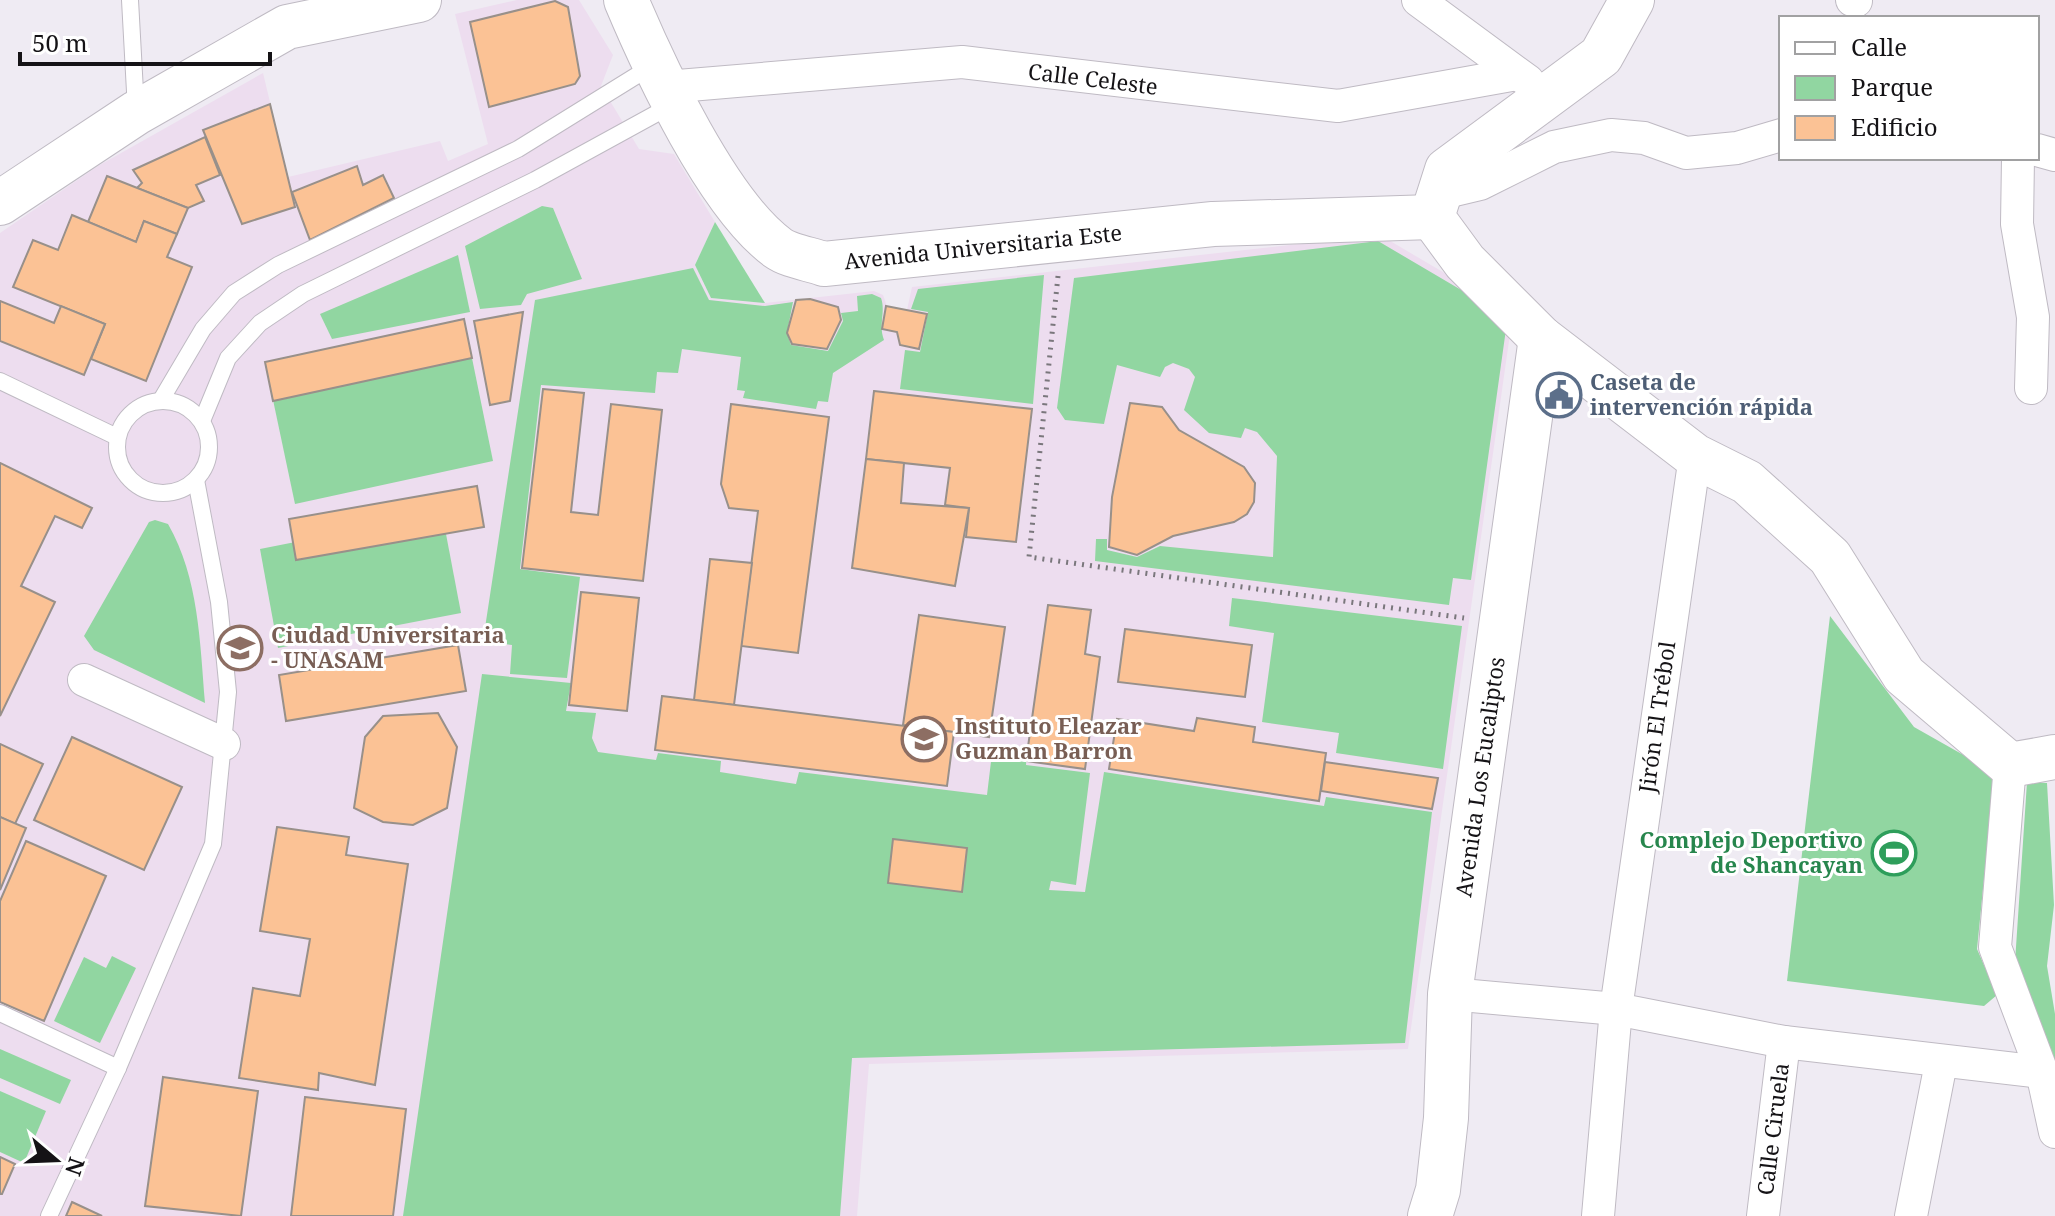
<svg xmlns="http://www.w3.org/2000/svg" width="2055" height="1216" font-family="'Noto Serif',serif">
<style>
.education{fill:#edddef}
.green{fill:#91d6a1}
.building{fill:#fbc295;stroke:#98908a;stroke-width:2}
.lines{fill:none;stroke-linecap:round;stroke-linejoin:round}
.lane-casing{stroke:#bfbac3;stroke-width:18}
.street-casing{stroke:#bfbac3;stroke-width:34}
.secondary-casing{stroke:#bfbac3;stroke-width:46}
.path{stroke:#7a777c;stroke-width:5;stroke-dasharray:2 6;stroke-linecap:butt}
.lane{stroke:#fff;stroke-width:16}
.street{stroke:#fff;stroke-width:32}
.secondary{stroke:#fff;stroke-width:44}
.labels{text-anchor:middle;stroke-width:6;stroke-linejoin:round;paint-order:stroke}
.street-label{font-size:22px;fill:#151316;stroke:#fff}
.service-label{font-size:22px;font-weight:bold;fill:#4e5e75;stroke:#fff;text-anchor:start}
.education-label{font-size:22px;font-weight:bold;fill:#785e54;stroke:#fff;text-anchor:start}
.leisure-label{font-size:22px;font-weight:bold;fill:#27864d;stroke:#fff;text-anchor:end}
</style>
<rect width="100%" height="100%" fill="#efebf3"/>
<!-- education -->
<polygon class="education" points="517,0 579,0 613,55 601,86 639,149 674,154 715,222 695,265 711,298 765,303 874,291 883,295 887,306 907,310 912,287 1380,235 1470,288 1511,327 1408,1049 869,1064 857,1216 0,1216 0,233 98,166 263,73 288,177 440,141 448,161 488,144 455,14"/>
<!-- green -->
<g class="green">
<polygon points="542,206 553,208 582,279 527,294 521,305 480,309 465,246"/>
<polygon points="715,222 765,303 711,298 695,265"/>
<polygon points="1378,241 1468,294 1506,329 1471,580 1453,578 1449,605 1095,561 1096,539 1107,539 1107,550 1137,557 1160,546 1273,557 1277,456 1257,432 1245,428 1241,438 1209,433 1184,410 1195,377 1189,369 1173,363 1165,367 1160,377 1117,365 1104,424 1065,420 1057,408 1074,278"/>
<polygon points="458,255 470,312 332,339 320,314"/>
<path d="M693,268L709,300L765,306L793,302L787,333L791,345L828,351L843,321L841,313L858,311L857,296L872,294L881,298C886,312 878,325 884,340L833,373L828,402L818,401L816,409L743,398L745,391L737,390L741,357L682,349L678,373L657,372L655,393L541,385L520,569L580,577L567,678L510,674L512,645L483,641L535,300Z"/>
<polygon points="1044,275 1033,404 900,389 905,350 920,352 928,312 911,309 918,289"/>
<polygon points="464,319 493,461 295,504 265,362"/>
<polygon points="442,513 461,613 278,648 260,549"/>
<path d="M155,520L168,524C199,578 200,643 205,703L94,650L84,636L149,522Z"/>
<polygon points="1232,598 1462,626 1443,769 1336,753 1339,733 1262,722 1274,633 1229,626"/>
<polygon points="1830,616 1914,727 1990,770 1994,779 1977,949 1997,995 1984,1006 1787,981"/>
<polygon points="482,674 571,683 566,711 596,713 592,738 598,752 656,760 658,753 721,761 720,772 796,784 799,772 987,795 993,745 1027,749 1026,765 1090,773 1076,885 1051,881 1049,890 1085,892 1104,772 1324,806 1326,797 1432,812 1405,1043 852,1058 840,1216 403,1216"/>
<polygon points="2027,782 2047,783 2054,905 2047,966 2055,1014 2055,1068 2015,962"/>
<polygon points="112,956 136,968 100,1043 54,1021 84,957 106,968"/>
<polygon points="0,1049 71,1080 60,1104 0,1078"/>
<polygon points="0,1091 46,1111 24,1163 0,1152"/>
</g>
<!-- building -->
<g class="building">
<polygon points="555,1 568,7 580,76 575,84 489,107 470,22"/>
<polygon points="270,104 295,207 242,224 203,130"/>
<polygon points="205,137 220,175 196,185 204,201 188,208 137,188 142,183 133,170"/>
<polygon points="357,166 363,185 383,175 394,198 310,240 292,192"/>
<polygon points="107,176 188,208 177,234 144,221 136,242 88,222"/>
<polygon points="72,215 136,242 144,221 177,234 167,257 192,267 146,381 91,359 105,324 13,287 33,240 58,250"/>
<polygon points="810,299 838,307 841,320 827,349 792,344 787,333 796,300"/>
<polygon points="0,301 54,323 61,306 105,324 84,375 0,341"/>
<polygon points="886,306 927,314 919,349 900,345 897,332 882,329"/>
<polygon points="523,312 510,401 490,405 474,321"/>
<polygon points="464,319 472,358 273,401 265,362"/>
<polygon points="543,389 584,393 571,512 598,515 611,404 662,410 643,581 522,568"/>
<polygon points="874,391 1032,409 1016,542 966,537 969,508 945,505 950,468 866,459"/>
<polygon points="1130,403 1162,407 1179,430 1244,467 1255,483 1254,502 1247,514 1234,522 1173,536 1137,555 1109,547 1112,497"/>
<polygon points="731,404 829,417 798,653 741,646 758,511 729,508 721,484"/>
<polygon points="866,459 904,463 901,503 969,508 955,586 852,568"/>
<polygon points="0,463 92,508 82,528 55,516 21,586 55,602 0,716"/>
<polygon points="477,486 484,527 296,560 289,519"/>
<polygon points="710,559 752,563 734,705 694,700"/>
<polygon points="581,592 639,598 627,711 569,705"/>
<polygon points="1048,605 1091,610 1085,654 1100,657 1085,769 1026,761"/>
<polygon points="919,615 1005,627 989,737 903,725"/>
<polygon points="1125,629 1252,645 1245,697 1118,682"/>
<polygon points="458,645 466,691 286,721 279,675"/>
<polygon points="662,696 954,732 947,786 655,750"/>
<polygon points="438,713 457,747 447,808 413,825 383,822 354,808 365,737 383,716"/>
<polygon points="1197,718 1255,727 1253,742 1326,753 1319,801 1109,769 1117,719 1194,731"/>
<polygon points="72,737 182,787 144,870 34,820"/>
<polygon points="0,744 43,764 15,824 0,817"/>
<polygon points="1325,762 1438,778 1432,809 1321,791"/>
<polygon points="0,817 26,828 0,890"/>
<polygon points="277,827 349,837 346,855 408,864 375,1085 319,1073 318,1090 239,1078 253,988 300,996 310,939 260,931"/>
<polygon points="893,839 967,848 962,892 888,883"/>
<polygon points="26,841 106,876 44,1021 0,1002 0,901"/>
<polygon points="163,1077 258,1091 241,1216 145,1206"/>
<polygon points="305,1097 406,1109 393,1216 291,1216"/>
<polygon points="0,1157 15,1164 2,1194 0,1194"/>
<polygon points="72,1202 102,1216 66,1216"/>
</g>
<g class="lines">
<!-- lane casing -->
<g class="lane-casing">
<g id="lane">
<polyline points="130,0 136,110"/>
<polyline points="0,381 117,437"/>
<polyline points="161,400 203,329 234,293 278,265 518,149 652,66"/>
<circle cx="163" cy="447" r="46"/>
<polyline points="202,421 228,358 260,323 303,294 535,180 672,105"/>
<polyline points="0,1013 118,1068"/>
<polyline points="49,1216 118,1068 213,844 228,692 219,602 196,480"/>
</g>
</g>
<!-- street casing -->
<g class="street-casing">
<g id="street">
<polyline points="1418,0 1528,81"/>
<polyline points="1852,0 1856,1"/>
<polyline points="666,87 962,62 1338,106 1517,74"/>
<polyline points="2037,150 2055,155"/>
<polyline points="2018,158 2017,224 2033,317 2031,388"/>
<polyline points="1438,194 1480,184 1554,147 1611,135 1644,138 1686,153 1737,148 1781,135"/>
<polyline points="84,680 224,744"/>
<polyline points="2010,765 1995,947 2042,1072 2055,1132"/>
<polyline points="1450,994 1616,1009 1784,1042 2042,1072"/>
<polyline points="1598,1216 1616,1009 1695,456"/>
<polyline points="1763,1216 1784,1042"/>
<polyline points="1911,1216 1941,1063"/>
</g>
</g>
<!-- secondary casing -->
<g class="secondary-casing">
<g id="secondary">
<path d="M626,0C655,69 718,204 778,248C789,256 810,259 824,264L1213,224L1432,217"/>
<polyline points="1632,0 1601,56 1447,170 1432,217 1465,262 1541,338 1695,456 1747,482 1830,557 1904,675 2010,765 2055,757"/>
<polyline points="0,203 136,113 287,27 419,0"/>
<polyline points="1430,1216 1438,1190 1446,1118 1450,994 1541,338"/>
</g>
</g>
<!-- path -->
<polyline class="path" points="1058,276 1029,557 1464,618"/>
<!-- lane -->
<use href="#lane" class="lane"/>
<!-- street -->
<use href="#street" class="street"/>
<!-- secondary -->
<use href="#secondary" class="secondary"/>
</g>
<!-- icons -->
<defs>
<g id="civic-ring" transform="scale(2.3)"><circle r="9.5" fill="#fff" stroke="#5c6f8a" stroke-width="1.5"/><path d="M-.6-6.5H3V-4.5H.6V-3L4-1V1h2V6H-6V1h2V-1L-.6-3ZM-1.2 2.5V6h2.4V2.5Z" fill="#5c6f8a"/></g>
<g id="university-ring" transform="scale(2.3)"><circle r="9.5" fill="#fff" stroke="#8d6e63" stroke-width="1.5"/><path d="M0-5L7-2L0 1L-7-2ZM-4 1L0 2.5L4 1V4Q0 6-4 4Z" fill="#8d6e63"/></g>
<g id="stadium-ring" transform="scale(2.3)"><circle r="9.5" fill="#fff" stroke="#2e9e5b" stroke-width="1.5"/><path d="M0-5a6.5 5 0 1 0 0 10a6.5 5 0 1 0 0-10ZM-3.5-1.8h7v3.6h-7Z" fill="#2e9e5b"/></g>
</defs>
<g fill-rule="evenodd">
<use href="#civic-ring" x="1559" y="395"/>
<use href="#university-ring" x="240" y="648"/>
<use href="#university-ring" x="924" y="739"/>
<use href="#stadium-ring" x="1894" y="853"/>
</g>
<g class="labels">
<!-- street labels -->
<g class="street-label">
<text transform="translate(1093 79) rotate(7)" y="8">Calle Celeste</text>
<text transform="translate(983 247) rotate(-6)" y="8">Avenida Universitaria Este</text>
<text transform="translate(1657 717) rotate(-82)" y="8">Jirón El Trébol</text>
<text transform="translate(1480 777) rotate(-82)" y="8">Avenida Los Eucaliptos</text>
<text transform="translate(1773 1129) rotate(-83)" y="8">Calle Ciruela</text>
</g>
<!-- service labels -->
<g class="service-label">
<text x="1590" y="390">Caseta de<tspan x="1590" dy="25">intervención rápida</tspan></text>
</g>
<!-- education labels -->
<g class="education-label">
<text x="271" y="643">Ciudad Universitaria<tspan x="271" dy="25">- UNASAM</tspan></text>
<text x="955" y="734">Instituto Eleazar<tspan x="955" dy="25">Guzman Barron</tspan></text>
</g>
<!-- leisure labels -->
<g class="leisure-label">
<text x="1863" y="848">Complejo Deportivo<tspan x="1863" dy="25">de Shancayan</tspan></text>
</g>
</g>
<!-- legend -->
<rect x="1779" y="16" width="260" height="144" fill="#ffffff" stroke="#a1a1a2" stroke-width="2"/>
<rect x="1795" y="42" width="40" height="12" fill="#ffffff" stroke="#a1a1a2" stroke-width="2"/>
<text x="1851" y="56" font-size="24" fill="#151316">Calle</text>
<rect x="1795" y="76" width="40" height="24" fill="#91d6a1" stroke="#a1a1a2" stroke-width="2"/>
<text x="1851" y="96" font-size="24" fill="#151316">Parque</text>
<rect x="1795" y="116" width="40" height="24" fill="#fbc295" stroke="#a1a1a2" stroke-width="2"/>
<text x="1851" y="136" font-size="24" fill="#151316">Edificio</text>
<!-- north arrow -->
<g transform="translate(56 1160) rotate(109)" stroke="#ffffff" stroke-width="6" paint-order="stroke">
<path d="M0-6L14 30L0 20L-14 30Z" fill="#151316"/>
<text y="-12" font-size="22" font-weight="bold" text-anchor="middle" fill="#151316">N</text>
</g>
<!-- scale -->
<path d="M20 52v12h250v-12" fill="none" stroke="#151316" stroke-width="4"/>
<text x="32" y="52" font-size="24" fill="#151316" stroke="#ffffff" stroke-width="6" paint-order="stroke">50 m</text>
</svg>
